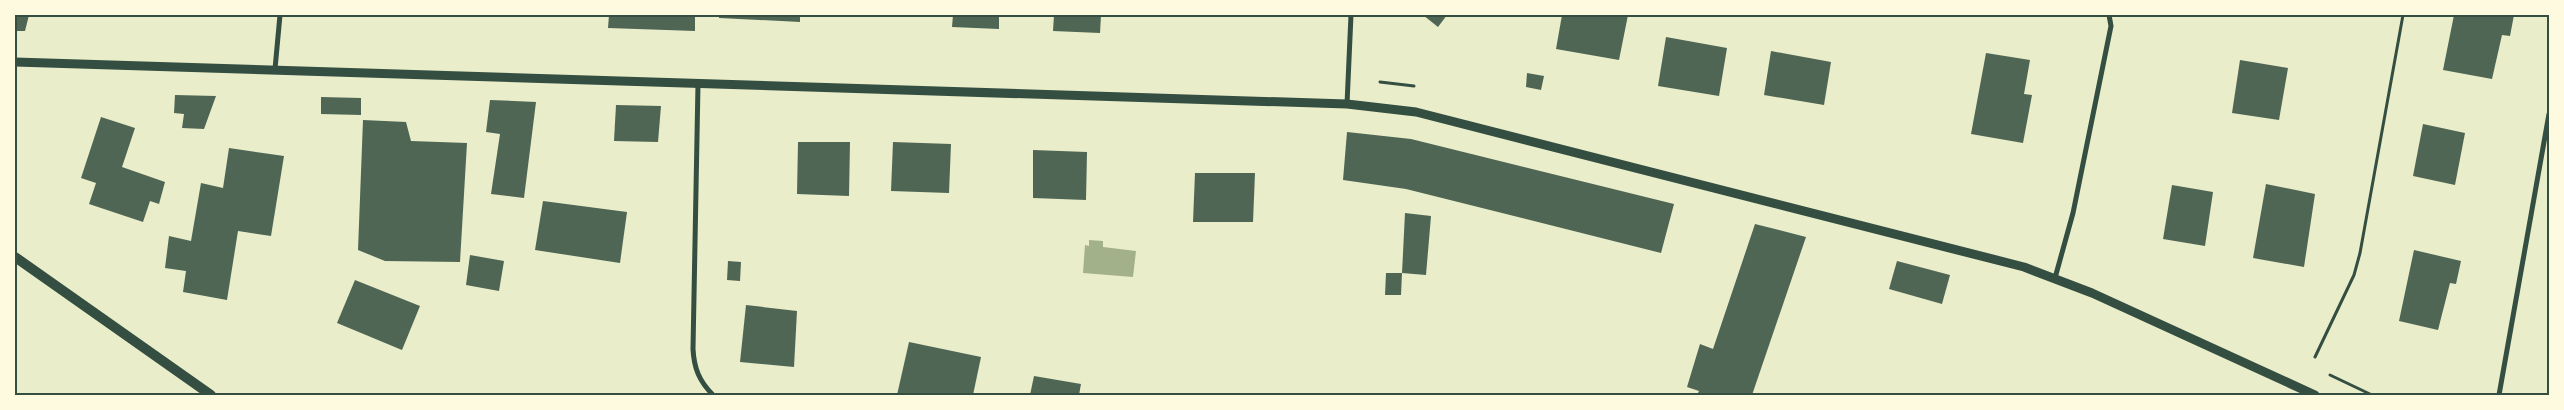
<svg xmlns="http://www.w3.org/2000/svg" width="2564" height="410" font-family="Mulish,sans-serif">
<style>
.water{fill:#a3b18a}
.building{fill:#4f6655}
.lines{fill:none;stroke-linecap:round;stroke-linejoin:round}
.path{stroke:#344e41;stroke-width:3}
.minor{stroke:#344e41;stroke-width:5}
.tertiary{stroke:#344e41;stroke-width:9}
.secondary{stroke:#344e41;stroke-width:10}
.neatline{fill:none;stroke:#344e41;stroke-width:2}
</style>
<rect width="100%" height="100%" fill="#e9edc9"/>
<!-- water -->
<polygon class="water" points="1089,240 1103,241 1103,247 1136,251 1133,277 1083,273 1085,245 1089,246"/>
<!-- building -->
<g class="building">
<polygon points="15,15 29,15 25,31 15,31"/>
<polygon points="609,15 695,15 695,31 608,28"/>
<polygon points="719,15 800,15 800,22 719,18"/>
<polygon points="953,15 999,15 999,29 952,27"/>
<polygon points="1054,15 1101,15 1100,33 1053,31"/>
<polygon points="1423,15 1447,15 1438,27"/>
<polygon points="1562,15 1628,15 1619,60 1556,49"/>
<polygon points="2454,15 2514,15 2510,36 2502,35 2492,79 2443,70"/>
<polygon points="1666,37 1727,48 1719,96 1658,86"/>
<polygon points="1771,51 1831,62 1824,105 1764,95"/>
<polygon points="1986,53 2030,60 2024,94 2032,95 2023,143 1971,134"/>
<polygon points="2240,60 2288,68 2279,120 2232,113"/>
<polygon points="1527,73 1544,76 1541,90 1526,87"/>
<polygon points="175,95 216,96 204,129 182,128 184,114 174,113"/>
<polygon points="321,97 361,98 361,115 321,114"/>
<polygon points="490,100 536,102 524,198 491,194 500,134 486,132"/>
<polygon points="616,105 661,106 658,142 614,141"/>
<polygon points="101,117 135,128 122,167 165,182 159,204 150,201 143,222 89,204 96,183 81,178"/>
<polygon points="363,120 406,122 411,141 467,143 460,262 385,261 358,250"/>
<polygon points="2423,124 2465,133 2455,185 2413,176"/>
<polygon points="1347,132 1411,139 1674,204 1661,253 1406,189 1343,180"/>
<polygon points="798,142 850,142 849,196 797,194"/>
<polygon points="893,142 951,144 949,193 891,191"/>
<polygon points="229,148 284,156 271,236 238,231 227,300 183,292 186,271 165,268 169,236 191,241 201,183 223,188"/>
<polygon points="1033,150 1087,152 1086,200 1033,198"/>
<polygon points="1195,173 1255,173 1253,222 1193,222"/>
<polygon points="2266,184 2315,194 2304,267 2253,258"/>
<polygon points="2172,185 2213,192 2205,246 2163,239"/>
<polygon points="543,201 627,212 620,263 535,250"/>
<polygon points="1405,213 1431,216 1426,275 1402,273"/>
<polygon points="1755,224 1806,237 1752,395 1697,395 1699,391 1687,387 1700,344 1713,349"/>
<polygon points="2414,250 2461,261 2456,284 2450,283 2438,330 2399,321"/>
<polygon points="470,255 504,261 499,291 466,285"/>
<polygon points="728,261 741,262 740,281 727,280"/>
<polygon points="1897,261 1950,275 1942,304 1889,289"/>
<polygon points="1386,273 1402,273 1401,295 1385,295"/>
<polygon points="355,280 420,306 402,350 337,323"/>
<polygon points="746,305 797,311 794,367 740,362"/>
<polygon points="909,342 981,357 973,395 897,395"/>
<polygon points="1034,376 1081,384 1079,395 1030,395"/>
</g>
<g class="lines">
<!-- path -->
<g class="path">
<polyline points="1380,82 1414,86"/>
<polyline points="2315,357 2354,275 2360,253 2403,15"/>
<polyline points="2330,375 2372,395"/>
</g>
<!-- minor -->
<g class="minor">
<polyline points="275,69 280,15"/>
<path d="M698,84L693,349C694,368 699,381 713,395"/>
<polyline points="1347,104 1351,15"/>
<polyline points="2055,278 2073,213 2111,26 2109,15"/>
<polyline points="2499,395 2549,114"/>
</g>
<!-- tertiary -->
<polyline class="tertiary" points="15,62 1347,104 1416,112 2024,267 2092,293 2315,395"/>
<!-- secondary -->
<polyline class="secondary" points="15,257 211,395"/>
</g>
<!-- border -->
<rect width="2564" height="410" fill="none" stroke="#fefae0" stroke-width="32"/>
<rect x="16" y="16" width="2532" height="378" class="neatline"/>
</svg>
